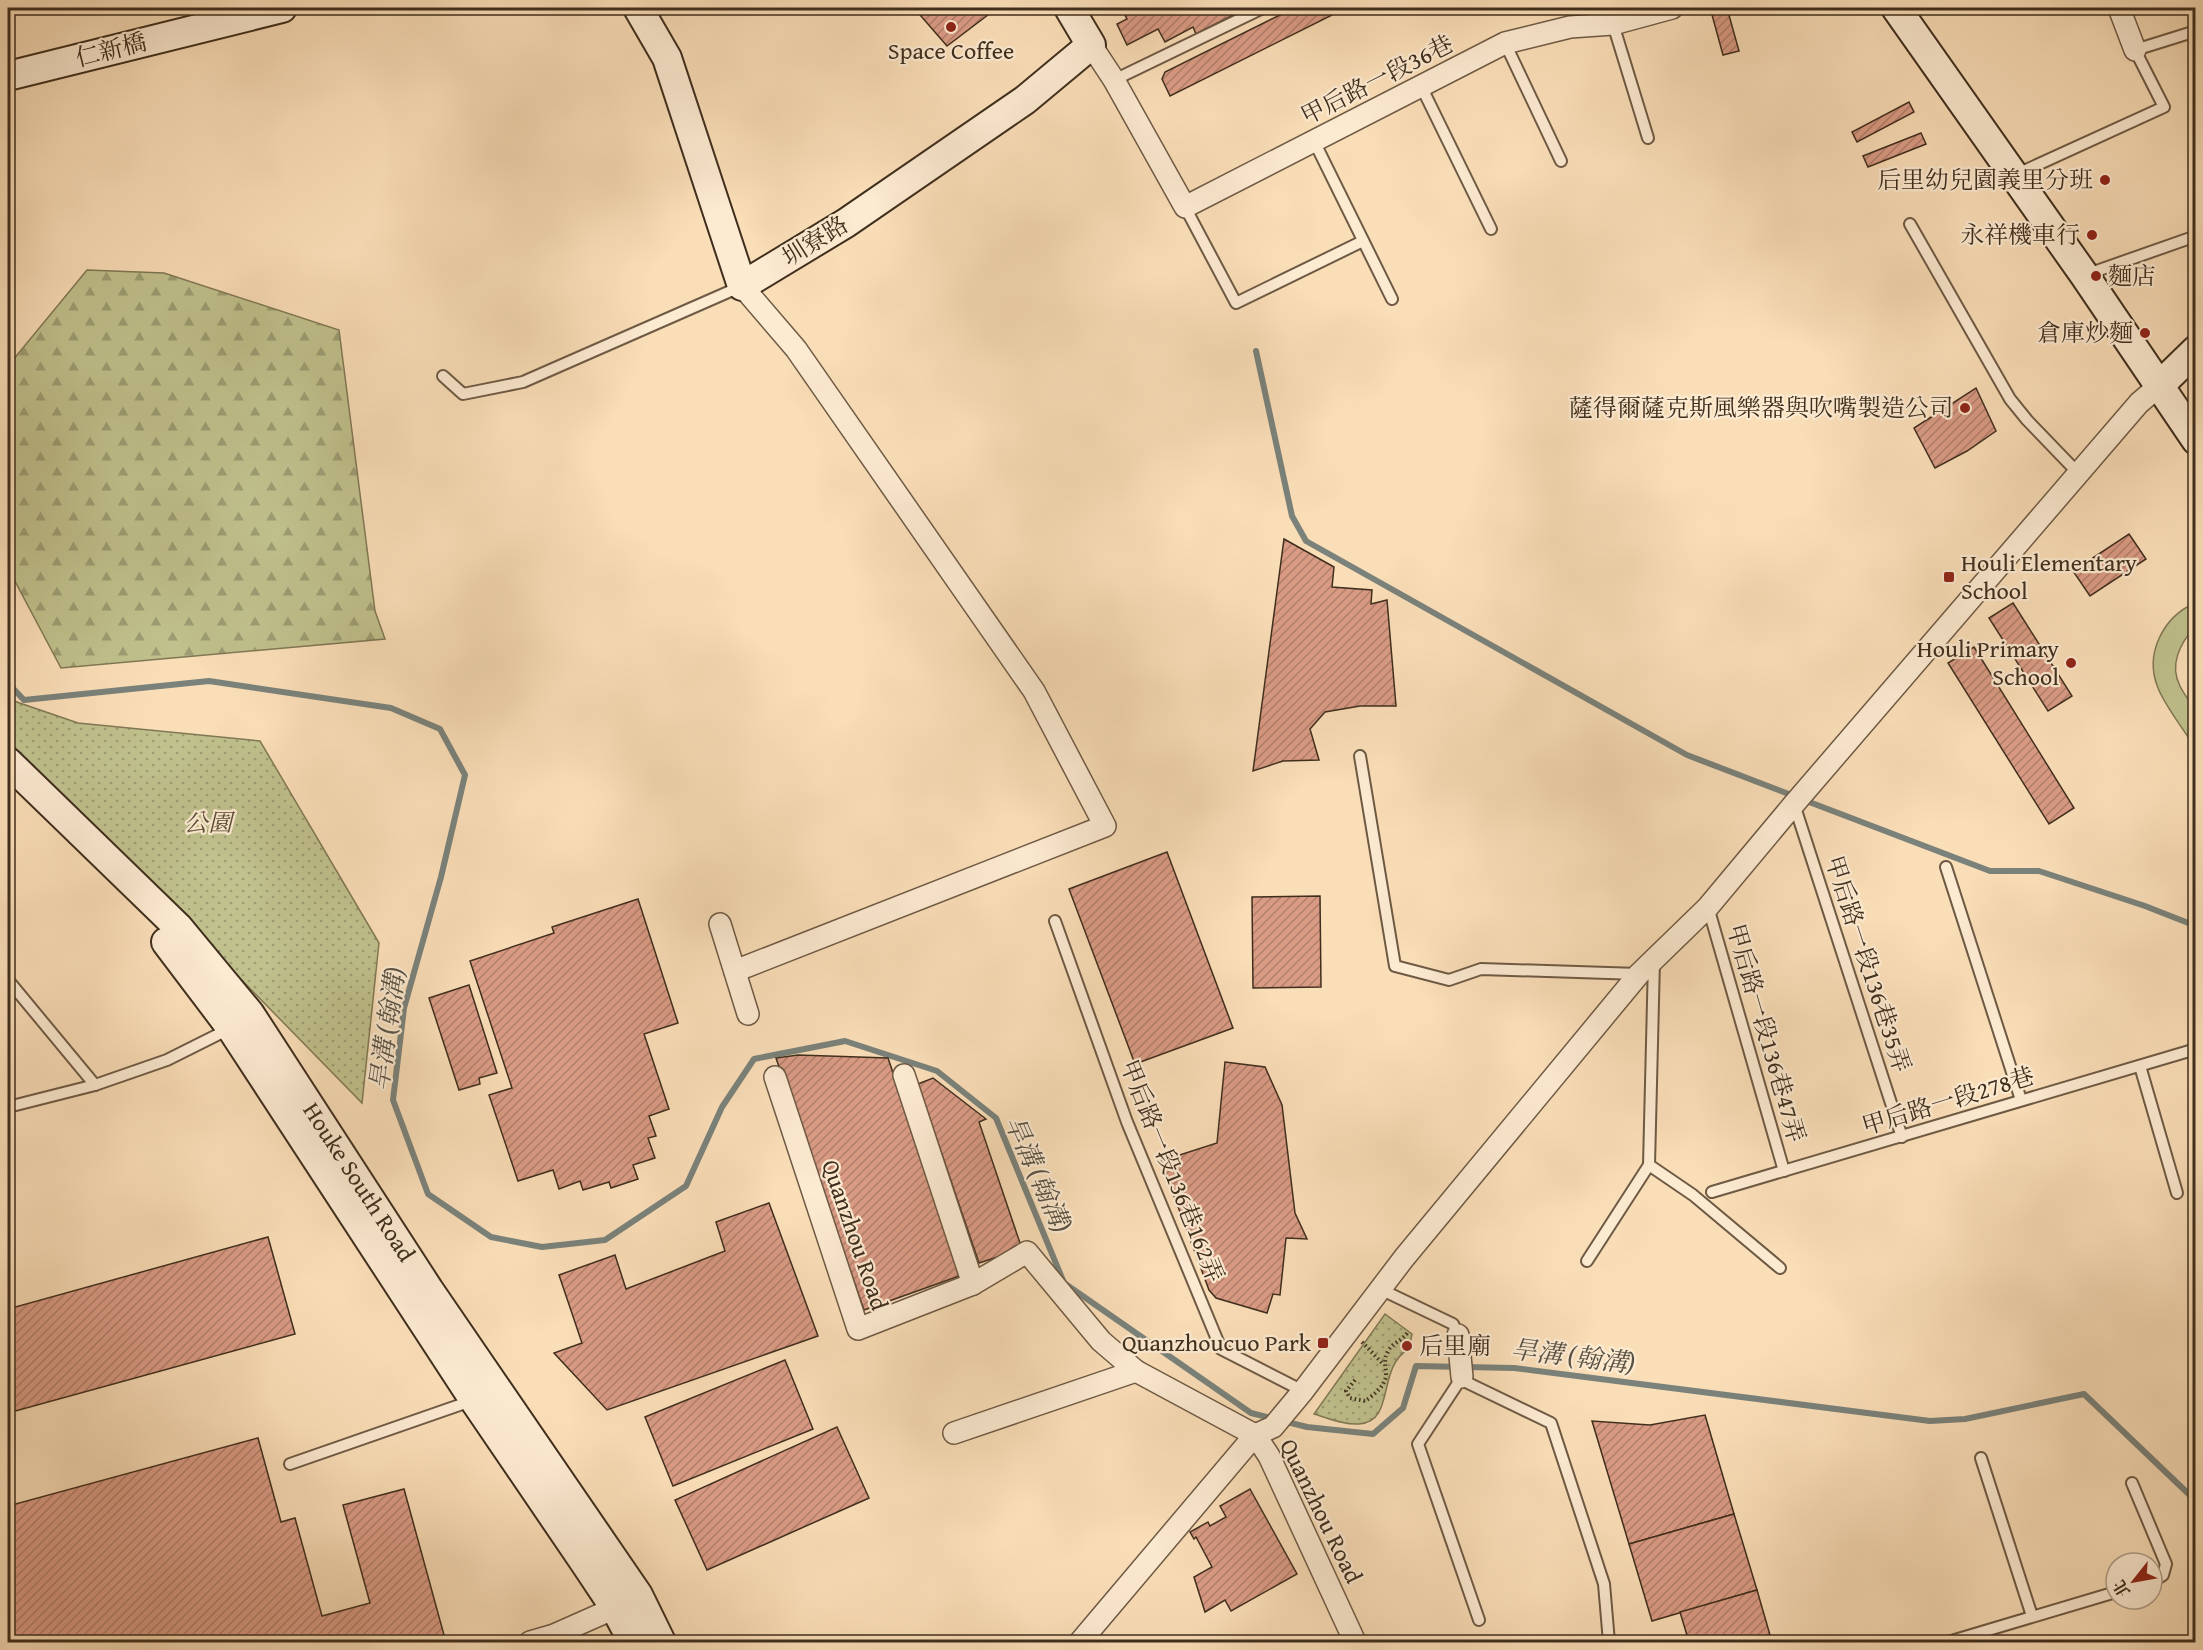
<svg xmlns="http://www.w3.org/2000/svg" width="2203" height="1650" font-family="'Gentium Book Plus','Noto Serif TC',serif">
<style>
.grass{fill:#c0c18d;stroke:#807855;stroke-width:1.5}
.forest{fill:url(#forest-firs);stroke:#807855;stroke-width:1.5}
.park{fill:url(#park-dots);stroke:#807855;stroke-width:1.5}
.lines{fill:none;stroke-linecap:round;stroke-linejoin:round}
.stream{stroke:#7a827b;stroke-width:6}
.building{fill:url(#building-hatch);stroke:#3f2e1d;stroke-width:1.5}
.lane-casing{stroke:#6e5a44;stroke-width:14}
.street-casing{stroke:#6e5a44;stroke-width:24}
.secondary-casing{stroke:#3f2e1d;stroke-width:32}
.path{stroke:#3f2e1d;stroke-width:4;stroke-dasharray:1.5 3;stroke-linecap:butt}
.lane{stroke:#fcead1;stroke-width:10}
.street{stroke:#fcead1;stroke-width:21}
.secondary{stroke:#fcead1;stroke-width:28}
.rail{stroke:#3f2e1d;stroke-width:4.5;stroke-dasharray:10 10;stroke-linecap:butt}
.poi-dot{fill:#8f2418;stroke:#fcead1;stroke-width:2}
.labels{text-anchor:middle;stroke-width:4.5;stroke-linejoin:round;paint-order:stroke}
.street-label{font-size:24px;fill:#3f2e1d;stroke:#fcead1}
.poi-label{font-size:24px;fill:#3f2e1d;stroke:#fcead1;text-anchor:end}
.park-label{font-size:24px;font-style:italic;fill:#594b33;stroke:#fcead1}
.water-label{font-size:26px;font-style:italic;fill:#585144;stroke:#fcead1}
</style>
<defs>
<pattern id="forest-firs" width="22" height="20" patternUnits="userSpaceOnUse" patternTransform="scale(1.5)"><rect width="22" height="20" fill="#c0c18d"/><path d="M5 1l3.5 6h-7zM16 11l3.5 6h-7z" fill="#9d9d73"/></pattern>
<pattern id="park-dots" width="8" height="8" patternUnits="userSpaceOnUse" patternTransform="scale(1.5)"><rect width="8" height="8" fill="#c0c18d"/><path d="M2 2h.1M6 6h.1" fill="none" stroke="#9d9d73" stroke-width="1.8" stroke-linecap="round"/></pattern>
<pattern id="building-hatch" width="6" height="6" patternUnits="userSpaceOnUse" patternTransform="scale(1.5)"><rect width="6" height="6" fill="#da9b85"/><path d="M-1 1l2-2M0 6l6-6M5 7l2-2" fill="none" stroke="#b27f6c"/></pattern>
</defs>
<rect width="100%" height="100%" fill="#fadeb8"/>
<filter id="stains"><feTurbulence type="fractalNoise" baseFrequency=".00333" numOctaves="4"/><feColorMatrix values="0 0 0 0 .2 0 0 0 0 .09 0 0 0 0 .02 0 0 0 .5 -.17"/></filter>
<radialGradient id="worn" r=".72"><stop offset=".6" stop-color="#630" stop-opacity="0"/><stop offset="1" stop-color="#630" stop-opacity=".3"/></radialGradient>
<!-- grass -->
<path class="grass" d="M2195,603V627C2180,643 2169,665 2180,686C2184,695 2191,702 2195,710C2199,720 2196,737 2195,748C2184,729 2166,708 2158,688C2144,654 2163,617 2195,603Z"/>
<!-- forest -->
<polygon class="forest" points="87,270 164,273 339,330 375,611 385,639 61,668 8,568 8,366"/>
<!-- park -->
<g class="park">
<polygon points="8,699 78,723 260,741 379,943 362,1103 8,741"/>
<path d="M1385,1314L1412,1334L1409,1349C1376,1367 1396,1422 1359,1424C1344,1425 1328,1418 1314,1414Z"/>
</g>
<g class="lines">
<!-- stream -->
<g class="stream">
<polyline points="1256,351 1292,516 1306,541 1687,755 1794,796"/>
<polyline points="8,683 24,700 209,681 391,708 440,729 465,775 441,877 404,1008 393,1100 428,1194 491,1237 542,1247 605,1240 686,1186 722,1107 754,1059 845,1041 937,1071 996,1118 1064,1283 1251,1413 1307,1427 1373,1434 1403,1408 1416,1366 1514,1368 1930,1421 1965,1419 2084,1394 2196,1501"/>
<polyline points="1804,800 1990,871 2039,871 2145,906 2196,926"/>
</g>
</g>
<!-- building -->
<g class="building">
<polygon points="914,8 997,8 947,46"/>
<polygon points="1121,8 1247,8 1196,34 1193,27 1165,42 1158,29 1127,45 1117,24 1127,19"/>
<polygon points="1294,8 1346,8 1170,96 1162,79 1165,72"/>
<polygon points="1727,8 1739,51 1723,55 1711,11"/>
<polygon points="1909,102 1914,112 1857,142 1852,132"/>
<polygon points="1921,133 1926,144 1868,167 1863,156"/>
<polygon points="1976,388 1996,431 1967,451 1935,468 1914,428"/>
<polygon points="2129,534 2146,559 2090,596 2073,571"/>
<polygon points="1284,539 1334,567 1332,587 1372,590 1371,604 1387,600 1396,706 1360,706 1325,712 1310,729 1319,760 1283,761 1253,771"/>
<polygon points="2013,603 2072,696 2048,711 1989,618"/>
<polygon points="1974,647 2074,808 2049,824 1948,663"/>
<polygon points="1167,852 1233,1028 1135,1064 1069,889"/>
<polygon points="1320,896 1321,987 1253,988 1252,897"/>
<polygon points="638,899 678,1023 644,1034 669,1109 649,1116 656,1136 648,1138 655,1158 633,1165 638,1179 611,1188 609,1182 583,1190 580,1181 559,1189 553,1170 518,1181 489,1095 512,1088 470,961 554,933 552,927"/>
<polygon points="469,985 497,1073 479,1078 480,1084 459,1090 429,998"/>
<polygon points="798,1055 888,1058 962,1275 864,1310 776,1058"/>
<polygon points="1225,1062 1265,1067 1282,1105 1295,1213 1307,1239 1286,1238 1280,1295 1273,1294 1267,1313 1216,1298 1209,1290 1161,1161 1217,1143"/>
<polygon points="933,1078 986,1119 979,1122 1022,1249 979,1263 918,1084"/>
<polygon points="769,1203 818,1336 607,1410 554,1353 582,1343 559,1275 615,1255 626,1289 725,1251 716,1222"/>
<polygon points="268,1237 295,1334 8,1413 8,1309"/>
<polygon points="785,1360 813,1429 673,1486 645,1417"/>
<polygon points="1705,1415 1734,1514 1629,1544 1592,1421 1650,1425"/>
<polygon points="837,1427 869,1498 707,1570 675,1500"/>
<polygon points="258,1438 281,1522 295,1518 322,1616 370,1603 343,1505 404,1489 444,1635 417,1642 8,1642 8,1506"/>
<polygon points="1250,1489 1297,1574 1231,1611 1225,1600 1205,1612 1194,1577 1212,1567 1196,1537 1194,1539 1190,1532 1208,1522 1210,1526 1226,1517 1220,1506"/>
<polygon points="1734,1514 1757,1590 1652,1621 1629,1544"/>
<polygon points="1757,1590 1772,1642 1689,1642 1680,1612"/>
</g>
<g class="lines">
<!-- lane casing -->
<g class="lane-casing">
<g id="lane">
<polyline points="1613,24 1648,138"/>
<polyline points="1505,43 1561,161"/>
<polyline points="1114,80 1263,8"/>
<polyline points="1421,86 1491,229"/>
<polyline points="1314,141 1392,299"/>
<polyline points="2015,175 2164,107 2135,50 2196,31"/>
<polyline points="1185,207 1236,303 1363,241"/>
<polyline points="1910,224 2010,399 2027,420 2079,474"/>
<polyline points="2085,275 2196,236"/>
<polyline points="443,376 463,394 523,382 742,286"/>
<polyline points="1360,756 1395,966 1449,980 1481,969 1639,974"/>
<polyline points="1794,804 1902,1137"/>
<polyline points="1946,867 2021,1100"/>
<polyline points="1708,907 1784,1171"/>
<polyline points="1055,921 1127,1122 1221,1349 1303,1391"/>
<polyline points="1654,961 1649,1165 1693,1195 1780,1268"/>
<polyline points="8,980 95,1085"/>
<polyline points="2140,1066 2177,1193"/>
<polyline points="8,1107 95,1085 167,1060 231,1028"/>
<polyline points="1712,1192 2196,1049"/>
<polyline points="1587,1261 1649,1165"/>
<polyline points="1380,1289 1453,1324 1458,1335"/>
<polyline points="1981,1458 2032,1616"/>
<polyline points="290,1464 474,1400"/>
<polyline points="2132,1483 2166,1564 2163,1575 2152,1582"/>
<polyline points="1479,1620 1418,1444 1462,1377 1468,1383 1551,1423 1604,1584 1609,1642"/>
<polyline points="1948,1642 2116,1592"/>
</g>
</g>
<!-- street casing -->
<g class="street-casing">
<g id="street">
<polyline points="2119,8 2135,50"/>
<polyline points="1091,45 1114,80 1185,207 1505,43 1570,27 1613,24 1672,8"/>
<polyline points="720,924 748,1014"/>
<polyline points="735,971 1105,826 1034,691 796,349 742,286"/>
<polyline points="904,1075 973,1284"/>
<polyline points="775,1077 858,1329 973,1284 1027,1252 1101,1341 1136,1371 1255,1435 1269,1456 1355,1642"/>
<polyline points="1458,1335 1462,1377"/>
<polyline points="954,1433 1136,1371"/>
<polyline points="530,1642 554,1635 615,1608"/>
<polyline points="1080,1642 1255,1435 1273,1427 1303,1391 1404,1258 1639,974 1708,907 1794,804 2139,403 2159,386"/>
</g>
</g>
<!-- secondary casing -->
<g class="secondary-casing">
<g id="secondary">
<polyline points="638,8 667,58 742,286 846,223 1025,100 1091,45 1069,8"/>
<polyline points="1896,8 2085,276 2196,440"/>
<polyline points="8,76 282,8"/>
<polyline points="2159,386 2196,350"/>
<polyline points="8,762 178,927 250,1014 429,1290 638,1595 661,1642"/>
<polyline points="166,942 231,1028 474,1400 585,1563 615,1608 633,1642"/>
</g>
</g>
<!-- path -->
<g class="path">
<polyline points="1362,1342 1384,1365"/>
<path d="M1355,1380L1346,1391L1350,1398L1365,1401C1373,1396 1386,1385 1386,1375C1386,1366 1383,1360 1388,1351C1393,1342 1403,1341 1408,1331"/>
</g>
<!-- lane -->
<use href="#lane" class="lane"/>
<!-- street -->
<use href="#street" class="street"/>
<!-- secondary -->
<use href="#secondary" class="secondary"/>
<!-- rail -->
<polyline class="rail" points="8,14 38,8"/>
</g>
<!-- markers -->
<g class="poi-dot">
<circle cx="951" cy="27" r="6"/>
<circle cx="2105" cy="180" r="6"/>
<circle cx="2092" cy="235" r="6"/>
<circle cx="2096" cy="276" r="6"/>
<circle cx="2145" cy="333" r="6"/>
<circle cx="1965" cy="408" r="6"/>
<rect x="1943" y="571" width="12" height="12" rx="3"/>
<circle cx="2071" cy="663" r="6"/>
<rect x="1317" y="1337" width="12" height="12" rx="3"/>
<circle cx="1407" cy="1346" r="6"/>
</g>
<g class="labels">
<!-- street labels -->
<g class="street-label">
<text transform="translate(111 50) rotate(-14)" y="8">仁新橋</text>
<text transform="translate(1377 80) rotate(-27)" y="8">甲后路一段36巷</text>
<text transform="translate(815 241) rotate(-32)" y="8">圳寮路</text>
<text transform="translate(1868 964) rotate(72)" y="8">甲后路一段136巷35弄</text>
<text transform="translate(1766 1033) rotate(74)" y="8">甲后路一段136巷47弄</text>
<text transform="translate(1948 1101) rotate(-17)" y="8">甲后路一段278巷</text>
<text transform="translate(1172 1171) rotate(68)" y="8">甲后路一段136巷162弄</text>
<text transform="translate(359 1182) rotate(57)" y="8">Houke South Road</text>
<text transform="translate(855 1235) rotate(71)" y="8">Quanzhou Road</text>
<text transform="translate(1321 1511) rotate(64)" y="8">Quanzhou Road</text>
</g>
<!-- poi labels -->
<g class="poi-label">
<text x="951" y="59" text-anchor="middle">Space Coffee</text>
<text x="2093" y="188">后里幼兒園義里分班</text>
<text x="2080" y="243">永祥機車行</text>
<text x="2108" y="284" text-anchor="start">麵店</text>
<text x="2133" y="341">倉庫炒麵</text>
<text x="1953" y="416">薩得爾薩克斯風樂器與吹嘴製造公司</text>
<text x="1961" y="571" text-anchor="start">Houli Elementary<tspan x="1961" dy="28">School</tspan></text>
<text x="2059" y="657">Houli Primary<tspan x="2059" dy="28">School</tspan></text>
<text x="1311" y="1351">Quanzhoucuo Park</text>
<text x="1419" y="1354" text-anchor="start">后里廟</text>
</g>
<!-- park labels -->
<g class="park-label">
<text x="208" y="831">公園</text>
</g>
<!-- water labels -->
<g class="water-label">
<text transform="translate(387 1029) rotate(-82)" y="9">旱溝 (翰溝)</text>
<text transform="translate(1038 1174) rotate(66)" y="9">旱溝 (翰溝)</text>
<text transform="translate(1573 1356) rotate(7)" y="9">旱溝 (翰溝)</text>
</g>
</g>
<!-- margin -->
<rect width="2203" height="1650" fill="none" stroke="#fadeb8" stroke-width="30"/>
<rect x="9" y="9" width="2185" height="1632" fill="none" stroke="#3f2e1d" stroke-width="3"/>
<rect x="15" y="15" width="2173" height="1620" fill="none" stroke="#3f2e1d" stroke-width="1.5"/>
<!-- north arrow -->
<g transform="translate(2134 1581) rotate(239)"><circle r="28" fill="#fcead1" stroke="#b09f89" stroke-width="1.5"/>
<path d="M0-4.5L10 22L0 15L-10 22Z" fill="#8f2418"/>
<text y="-9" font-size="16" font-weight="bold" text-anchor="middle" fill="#3f2e1d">北</text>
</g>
<rect width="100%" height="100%" filter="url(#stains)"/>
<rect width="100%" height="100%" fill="url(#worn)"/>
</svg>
